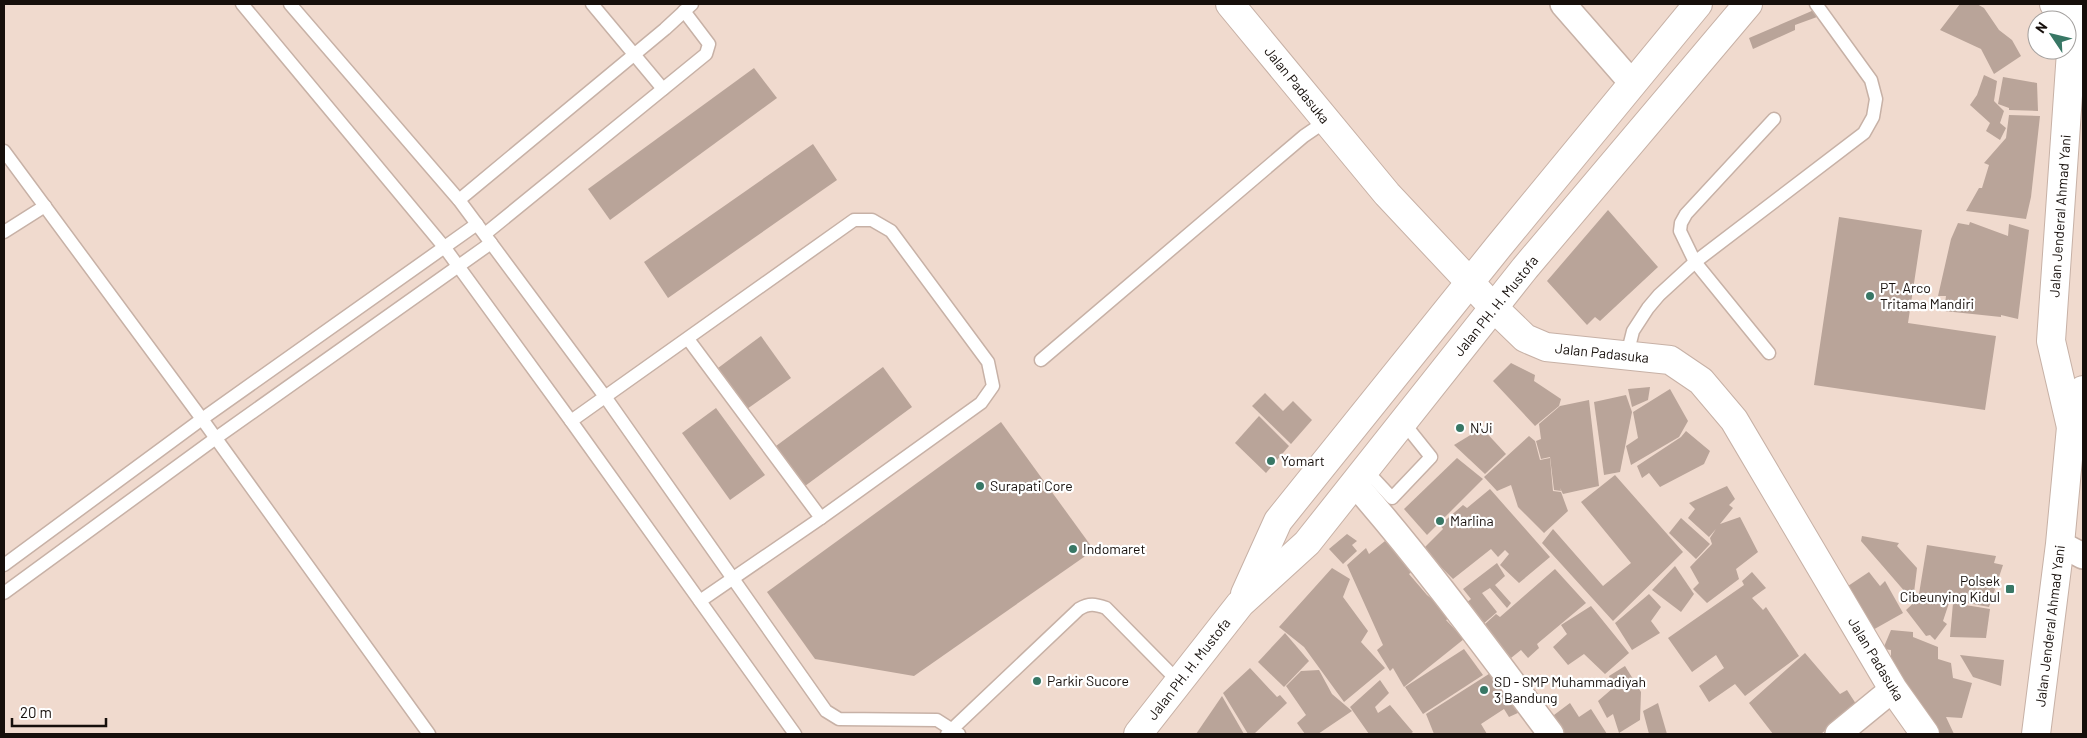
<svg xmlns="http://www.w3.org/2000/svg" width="2087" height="738" font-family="Barlow,sans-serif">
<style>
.building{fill:#b9a499}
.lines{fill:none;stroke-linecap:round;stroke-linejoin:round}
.service-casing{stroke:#c7b1a6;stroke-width:15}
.minor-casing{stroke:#c7b1a6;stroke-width:28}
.tertiary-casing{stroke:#c7b1a6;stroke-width:30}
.primary-casing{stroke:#c7b1a6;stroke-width:30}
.trunk-casing{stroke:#c7b1a6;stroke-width:30}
.service{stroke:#fff;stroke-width:12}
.minor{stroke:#fff;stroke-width:25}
.tertiary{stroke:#fff;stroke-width:28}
.primary{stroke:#fff;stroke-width:28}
.trunk{stroke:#fff;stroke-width:28}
.poi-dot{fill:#387765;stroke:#fff;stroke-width:2}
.labels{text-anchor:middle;stroke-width:4.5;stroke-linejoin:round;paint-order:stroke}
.street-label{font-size:14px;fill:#160f0b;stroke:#fff}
.poi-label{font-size:14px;fill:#160f0b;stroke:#fff;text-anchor:start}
</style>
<rect width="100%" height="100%" fill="#f0dace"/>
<!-- building -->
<g class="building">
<polygon points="1960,4 1977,4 1984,8 1999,30 2012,40 2021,56 1994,74 1981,49 1940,30"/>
<polygon points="1814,10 1817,17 1795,25 1795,30 1753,49 1749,38"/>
<polygon points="754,68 777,98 610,220 588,189"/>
<polygon points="1984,75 1997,81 1994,101 2004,111 2000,123 2006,128 2000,140 1986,131 1990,123 1970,105 1977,95"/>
<polygon points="2003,77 2037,83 2038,111 2009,110 2009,108 1998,104"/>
<polygon points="2009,115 2040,116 2031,197 2026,219 1966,211 1979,188 1982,188 1989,165 1984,163 2006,138"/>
<polygon points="813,144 837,180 668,298 644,262"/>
<polygon points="1608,210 1658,267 1600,321 1595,317 1587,325 1547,281"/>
<polygon points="1839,217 1922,230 1908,323 1996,336 1985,410 1814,385"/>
<polygon points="1970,222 2008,236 2009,224 2029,230 2018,319 2001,315 2001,317 1944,311 1946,296 1938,296 1951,239 1958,223 1969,225"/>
<polygon points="761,336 791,378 747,409 718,368"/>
<polygon points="1511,363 1535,375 1534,381 1561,399 1559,406 1535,426 1493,381"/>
<polygon points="883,367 912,407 805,486 776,446"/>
<polygon points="1650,387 1648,400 1632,407 1628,389"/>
<polygon points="1670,389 1688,421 1679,437 1631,465 1626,446 1638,438 1633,412"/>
<polygon points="1265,393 1283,411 1293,401 1312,420 1291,444 1252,406"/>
<polygon points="1626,395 1632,412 1620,472 1604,475 1594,402"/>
<polygon points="1589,400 1599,486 1563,494 1560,488 1561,491 1554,490 1550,457 1541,459 1536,441 1541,439 1539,424 1560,406"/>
<polygon points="716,408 765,475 730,500 682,433"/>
<polygon points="1259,416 1289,446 1266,473 1235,443"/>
<polygon points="1001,422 1094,550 914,676 815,659 767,592"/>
<polygon points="1482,428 1506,454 1485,474 1454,445"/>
<polygon points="1686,431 1710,451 1704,464 1660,487 1649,473 1642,478 1637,466 1681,437"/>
<polygon points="1529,436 1535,441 1540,460 1550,458 1553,491 1561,492 1568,511 1544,533 1518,507 1511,485 1497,491 1484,477"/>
<polygon points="1457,458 1483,479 1427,535 1404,509"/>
<polygon points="1615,475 1683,552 1613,621 1542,543 1553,529 1603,586 1631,563 1581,502"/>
<polygon points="1727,486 1735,499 1729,505 1733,508 1720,524 1740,517 1758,552 1736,569 1739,579 1707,603 1693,589 1699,583 1690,567 1712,544 1710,538 1716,529 1709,537 1688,518 1695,509 1689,503"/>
<polygon points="1490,489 1550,557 1519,583 1500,565 1509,554 1505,550 1498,557 1491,549 1453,579 1423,549 1443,529 1440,525 1463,505 1467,508"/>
<polygon points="1681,518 1710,544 1696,559 1669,533"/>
<polygon points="1347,534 1357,541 1352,545 1357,551 1343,564 1329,549"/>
<polygon points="1862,536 1899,543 1897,546 1917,568 1913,601 1861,541"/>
<polygon points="1385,541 1414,570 1409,574 1427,595 1442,607 1450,618 1446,620 1464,639 1404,687 1393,668 1390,671 1377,650 1383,645 1347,565 1366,548 1369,554"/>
<polygon points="1927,545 1996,556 1994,563 2003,565 1989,607 1919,594"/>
<polygon points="1497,563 1505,576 1495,585 1511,603 1507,608 1490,588 1482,593 1497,612 1482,625 1465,604 1471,599 1463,589"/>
<polygon points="1675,566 1694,594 1681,612 1652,590"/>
<polygon points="1332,568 1350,579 1343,597 1368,631 1361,642 1385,668 1344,702 1304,647 1279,627"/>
<polygon points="1555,569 1586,603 1537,644 1539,648 1528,658 1521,650 1511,658 1484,625 1496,614 1500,617"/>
<polygon points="1752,572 1766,588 1752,598 1763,610 1766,607 1799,656 1745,696 1735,684 1709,702 1699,686 1724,668 1716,655 1692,672 1668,638 1744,585 1742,581"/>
<polygon points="1869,572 1880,586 1885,581 1903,613 1871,631 1845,588"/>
<polygon points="1649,594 1661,607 1651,621 1660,633 1632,650 1615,623"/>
<polygon points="1921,596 1949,603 1943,621 1947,624 1935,640 1930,635 1926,636 1906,610"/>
<polygon points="1953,603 1990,609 1986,638 1950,637"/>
<polygon points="1591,606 1629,653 1605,674 1584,654 1568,665 1553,647 1567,634 1561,625"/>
<polygon points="1891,630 1913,632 1913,637 1938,647 1938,659 1951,663 1953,678 1972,683 1962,718 1946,717 1954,734 1930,734 1891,672 1891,650 1883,649"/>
<polygon points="1285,633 1309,661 1284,687 1258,662"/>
<polygon points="1464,649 1483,675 1423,714 1405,687"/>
<polygon points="1805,653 1840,694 1847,690 1858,707 1845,714 1821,734 1773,734 1749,703"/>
<polygon points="1960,655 2004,660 2001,686 1973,677"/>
<polygon points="1625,666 1641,692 1640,720 1619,733 1613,714 1607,718 1598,701 1613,688 1609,676"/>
<polygon points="1250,668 1277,697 1280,695 1287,703 1254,734 1248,734 1223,693"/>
<polygon points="1319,670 1332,694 1352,711 1318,734 1305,734 1297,723 1306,715 1286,686 1301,671"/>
<polygon points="1492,672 1520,712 1509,717 1504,709 1481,724 1487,734 1434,734 1426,714"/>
<polygon points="1380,680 1389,693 1375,707 1378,713 1390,705 1413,732 1410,734 1369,734 1350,707"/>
<polygon points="1222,696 1244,734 1196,734"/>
<polygon points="1570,703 1579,717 1591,709 1607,734 1561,734 1550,718"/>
<polygon points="1658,703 1667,734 1649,734 1643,711"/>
</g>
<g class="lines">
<!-- service casing -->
<g class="service-casing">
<g id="service">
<polyline points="242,4 445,248 571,421 795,734"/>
<polyline points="290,4 459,200 606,398 826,711 839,719 937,720 959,734"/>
<polyline points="592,4 663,89"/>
<polyline points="4,151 202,419 429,734"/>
<polyline points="459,200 665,29 692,4"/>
<polyline points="4,232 45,206"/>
<polyline points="485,234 706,54 709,44 684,11"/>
<polyline points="688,339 821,518"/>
<polyline points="1769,353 1695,262 1680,231 1681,223 1686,214 1774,119"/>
<polyline points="1627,355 1633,331 1648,308 1659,295 1695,262 1864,133 1873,117 1876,99 1871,80 1816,4"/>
<polyline points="1041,360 1304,136 1326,121"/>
<polyline points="571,421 854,220 872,220 891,231 988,362 993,386 981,403 821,518 700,601"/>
<polyline points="1365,469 1392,498 1431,457 1403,422"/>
<polyline points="4,565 202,419 477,224"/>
<polyline points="4,593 216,438 491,243"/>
<path d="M947,734L1079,609C1089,603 1095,604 1106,608L1179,682"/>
</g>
</g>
<!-- minor casing -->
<g class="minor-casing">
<g id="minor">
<polyline points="1563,4 1632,83"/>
<path d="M1354,483C1424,563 1487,649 1551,734"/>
<polyline points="2060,544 2083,556"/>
<polyline points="1838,734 1893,689"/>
</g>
</g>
<!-- tertiary casing -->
<g class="tertiary-casing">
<polyline id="tertiary" points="1230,4 1387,194 1494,308 1525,338 1546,347 1670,360 1701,381 1734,420 1893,689 1925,734"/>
</g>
<!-- primary casing -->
<g class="primary-casing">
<g id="primary">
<polyline points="2070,4 2073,23 2051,341 2071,427"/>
<polyline points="2036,734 2060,544 2071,427 2083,390"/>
</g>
</g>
<!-- trunk casing -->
<g class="trunk-casing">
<g id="trunk">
<polyline points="2054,4 2073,23"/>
<polyline points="1245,594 1278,521 1499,246 1698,4"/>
<polyline points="1138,734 1240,604 1307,543 1525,268 1748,4"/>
</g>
</g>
<!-- service -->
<use href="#service" class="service"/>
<!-- minor -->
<use href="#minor" class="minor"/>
<!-- tertiary -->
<use href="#tertiary" class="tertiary"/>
<!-- primary -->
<use href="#primary" class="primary"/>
<!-- trunk -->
<use href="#trunk" class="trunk"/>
</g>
<!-- markers -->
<g class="poi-dot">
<circle cx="1870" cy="296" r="5"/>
<circle cx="1460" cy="428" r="5"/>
<circle cx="1271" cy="461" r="5"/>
<circle cx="980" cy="486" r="5"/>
<circle cx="1440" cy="521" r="5"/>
<circle cx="1073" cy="549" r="5"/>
<rect x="2005" y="584" width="10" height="10" rx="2.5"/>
<circle cx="1037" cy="681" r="5"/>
<circle cx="1484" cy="690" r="5"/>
</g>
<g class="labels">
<!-- street labels -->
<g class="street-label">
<text transform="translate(1297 85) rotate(51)" y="5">Jalan Padasuka</text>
<text transform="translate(2060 216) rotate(-86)" y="5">Jalan Jenderal Ahmad Yani</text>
<text transform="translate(1496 306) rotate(-51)" y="5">Jalan PH. H. Mustofa</text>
<text transform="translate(1602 353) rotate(6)" y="5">Jalan Padasuka</text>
<text transform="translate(2050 626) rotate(-83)" y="5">Jalan Jenderal Ahmad Yani</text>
<text transform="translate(1876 659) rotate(59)" y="5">Jalan Padasuka</text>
<text transform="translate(1189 669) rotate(-52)" y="5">Jalan PH. H. Mustofa</text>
</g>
<!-- poi labels -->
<g class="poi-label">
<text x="1880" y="293">PT. Arco<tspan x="1880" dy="16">Tritama Mandiri</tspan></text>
<text x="1470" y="433">N'Ji</text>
<text x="1281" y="466">Yomart</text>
<text x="990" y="491">Surapati Core</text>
<text x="1450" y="526">Marlina</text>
<text x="1083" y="554">Indomaret</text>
<text x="2000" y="586" text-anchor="end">Polsek<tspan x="2000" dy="16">Cibeunying Kidul</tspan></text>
<text x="1047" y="686">Parkir Sucore</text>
<text x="1494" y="687">SD - SMP Muhammadiyah<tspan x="1494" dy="16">3 Bandung</tspan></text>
</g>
</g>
<!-- border -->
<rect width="2087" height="738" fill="none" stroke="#160f0b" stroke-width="10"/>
<!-- north arrow -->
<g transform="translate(2052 35) rotate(305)"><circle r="24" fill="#ffffff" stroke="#a29f9d"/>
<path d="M0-4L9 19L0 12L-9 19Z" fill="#387765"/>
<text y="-8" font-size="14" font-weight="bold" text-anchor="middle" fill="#160f0b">N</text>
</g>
<!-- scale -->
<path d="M12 718v8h94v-8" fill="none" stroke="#160f0b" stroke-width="2.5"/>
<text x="20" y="718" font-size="15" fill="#160f0b" stroke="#ffffff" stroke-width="4" paint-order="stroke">20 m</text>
</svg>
